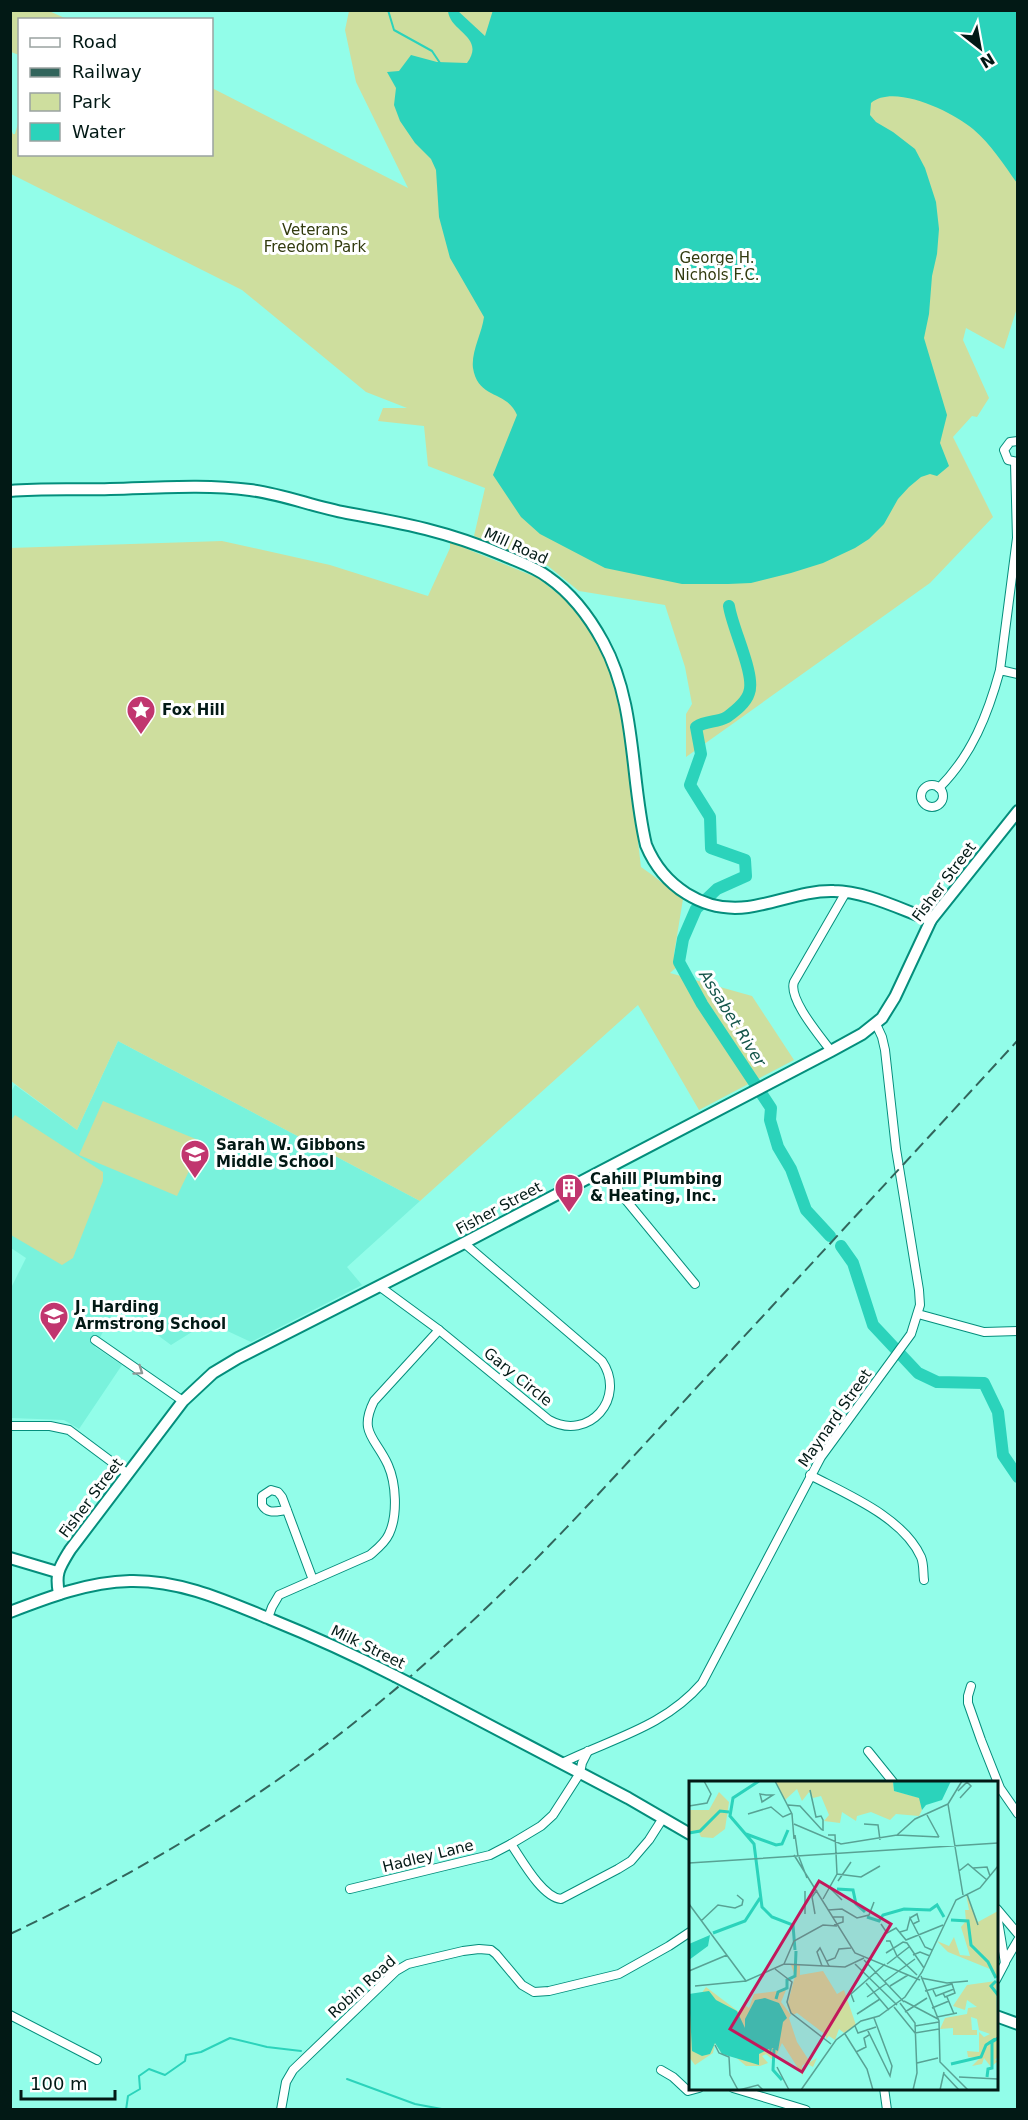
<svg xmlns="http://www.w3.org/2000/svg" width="1028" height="2120" font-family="'DejaVu Sans',sans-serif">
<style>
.built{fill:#79f2dc}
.green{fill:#cede9e}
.water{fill:#2bd3bb}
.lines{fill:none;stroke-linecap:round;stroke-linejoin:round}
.stream{stroke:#2bd3bb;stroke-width:2}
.river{stroke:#2bd3bb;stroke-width:12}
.street-casing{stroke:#048e7c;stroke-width:10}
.secondary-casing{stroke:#048e7c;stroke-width:14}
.street{stroke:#fff;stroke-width:8}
.secondary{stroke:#fff;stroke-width:10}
.rail{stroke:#32655c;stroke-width:2;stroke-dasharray:12 6;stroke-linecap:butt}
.secondary-bridge-casing{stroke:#048e7c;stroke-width:14;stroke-linecap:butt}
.secondary-bridge{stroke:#fff;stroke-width:10}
.oneway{stroke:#8d9896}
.labels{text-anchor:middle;stroke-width:6;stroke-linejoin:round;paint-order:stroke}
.park-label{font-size:15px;fill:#323b0f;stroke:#fff}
.street-label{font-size:15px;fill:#021915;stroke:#fff}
.poi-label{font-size:15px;font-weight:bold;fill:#021915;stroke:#fff;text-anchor:start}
.water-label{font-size:16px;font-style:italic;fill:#14554a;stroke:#fff}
.inset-river{fill:none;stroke:#2bd3bb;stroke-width:3}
.inset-road{fill:none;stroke:#58a294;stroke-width:1.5}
.view{fill:#c2185b;fill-opacity:0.15;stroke:#c2185b;stroke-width:3}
.inset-edge{fill:none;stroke:#021915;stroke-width:3}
</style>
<rect width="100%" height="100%" fill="#92fde9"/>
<!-- built -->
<polygon class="built" points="118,1041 420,1201 347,1267 362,1285 251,1342 208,1322 171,1345 117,1305 95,1347 122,1365 79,1429 64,1420 11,1418 11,1288 26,1258 11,1248 10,1094 15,1085 77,1130"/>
<!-- green -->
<g class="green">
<polygon points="11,10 49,11 67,19 20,20 19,55 11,52"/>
<polygon points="349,11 1017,11 1017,308 1004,349 966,328 963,340 989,398 977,417 972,416 953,437 993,517 930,583 686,757 686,714 692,704 685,667 665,605 579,591 548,566 474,536 485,488 428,466 424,426 378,421 383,408 407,408 366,392 242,290 11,174 10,127 13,134 15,134 19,120 20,154 212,154 212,88 408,188 356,82 345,30"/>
<path d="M222,541L330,565L428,596L450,548V542L538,578L566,600L590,630L608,661L621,699L641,867C656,877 669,889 683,899L674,954L679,965L670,973L752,996L794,1060L699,1110L638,1005L420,1201L118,1041L77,1130L11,1081L10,548Z"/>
<polygon points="103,1101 203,1142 177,1196 79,1155"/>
<polygon points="15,1115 103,1172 103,1181 73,1258 62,1265 11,1235 10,1122"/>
</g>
<!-- water -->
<path class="water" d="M493,10L1017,11V183C1004,165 991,144 973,129C953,112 894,83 871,103L870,115L876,122L893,132L915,149L925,168L936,202L939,229L937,254L932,276L929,314L924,338L947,415L940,443L949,466L937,476L930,474L921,477L909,487L898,499L884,524L869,539L855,548L823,563L791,573L751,583L728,584H682L605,568L540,534L521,517L493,475L517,415C507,390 478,400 473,368C471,352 482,333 484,317L450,258L439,217L436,170L431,159L415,143L400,121L394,105L396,88L387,72L399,71L411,55L437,62L467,63C486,37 450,32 448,11H458L485,36Z"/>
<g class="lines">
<!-- stream -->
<g class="stream">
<polyline points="388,10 394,30 432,51 440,63"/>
<polyline points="347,2079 415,2104 447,2110"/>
<polyline points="126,2110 128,2096 140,2089 139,2076 149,2069 165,2075 185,2061 186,2055 201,2052 230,2038 267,2047 301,2051"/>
</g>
<!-- river -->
<g class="river">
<path d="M729,606C732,628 756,675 749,693C746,703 735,711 727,717C716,723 707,720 696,727L701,754L690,785L710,817L711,848L745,860L746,876L717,889L696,909L683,939L679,962L702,1004L771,1108L770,1120L778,1147L791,1169L806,1210L830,1236"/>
<polyline points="841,1246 853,1263 873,1325 918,1373 937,1382 984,1383 998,1412 1003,1455 1018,1477"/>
</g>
<!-- street casing -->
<g class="street-casing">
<g id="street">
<polyline points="1018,441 1010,442 1004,450 1008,460 1018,462"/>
<polyline points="1000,670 1017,538 1015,463"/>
<circle cx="932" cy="796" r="11"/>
<path d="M939,788C972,755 988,714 1000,670L1018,674"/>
<path d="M831,1051C820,1036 788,999 794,982L846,892"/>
<polyline points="602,1171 695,1284"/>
<path d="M379,1286L439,1330L549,1420C589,1442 627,1398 602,1361L464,1243"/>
<polyline points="918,1314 984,1332 1018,1331"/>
<polyline points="95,1340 183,1401"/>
<polyline points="10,1426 50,1426 69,1430 128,1474"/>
<path d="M810,1475C846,1494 903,1517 921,1557C924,1564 923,1573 924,1580"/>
<path d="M287,1510C277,1511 268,1515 262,1505V1496L271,1490L278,1492L282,1497L313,1580"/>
<path d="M268,1618L272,1607L279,1595L370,1555C377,1549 385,1543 389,1534C398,1515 396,1483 388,1465C376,1438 358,1433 374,1401L439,1330"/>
<polyline points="971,1686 968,1696 968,1703 981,1740 1000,1788 1018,1814"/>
<path d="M588,1751L582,1763L580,1773L553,1815L541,1826L511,1844C522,1860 542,1897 561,1899L618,1869L631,1861L649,1840L663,1818"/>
<polyline points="868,1751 893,1782"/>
<path d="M562,1763C613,1738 664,1727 702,1683L821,1457L911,1334L920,1305L919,1290L896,1149L885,1050L882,1037L876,1024"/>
<polyline points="350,1889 490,1855 511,1844"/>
<polyline points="996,1909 1005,1963 996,1980"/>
<polyline points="997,1909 1018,1934"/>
<polyline points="1005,1962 1018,1940"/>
<polyline points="10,2015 97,2060"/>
<polyline points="661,2070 673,2077 688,2091 699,2088"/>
<polyline points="733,2088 806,2110"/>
<polyline points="884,2088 887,2110"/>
<polyline points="281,2110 286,2082 293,2070 396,1971 408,1964 463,1951 479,1949 491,1950 496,1954 522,1985 534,1992 549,1991 619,1974 669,1946 690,1932"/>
</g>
</g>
<!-- secondary casing -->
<g class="secondary-casing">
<g id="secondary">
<path d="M10,491C44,488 77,490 110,489C157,488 203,484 250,490C283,494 314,507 347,513C404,523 449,532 503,555C519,562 535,567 548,577C571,593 590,618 603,642C637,704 630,778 646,845C663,886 703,913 748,907C777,903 805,890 834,891C865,891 902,910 931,920"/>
<polyline points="10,1558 57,1572"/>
<path d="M59,1594C55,1573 59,1568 70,1550L183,1401L213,1373L238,1358L464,1243L831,1051L862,1034L882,1018L895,997L931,920L1018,811"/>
<path d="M10,1612C49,1597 88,1582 130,1581C180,1580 224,1600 270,1619C312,1636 354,1655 395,1676"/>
<polyline points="426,1692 628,1798 690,1834"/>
<polyline points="996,2016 1018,2024"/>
</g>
</g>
<!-- street -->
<use href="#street" class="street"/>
<!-- secondary -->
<use href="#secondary" class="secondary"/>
<!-- rail -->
<path class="rail" d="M10,1934C169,1859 305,1771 436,1654C535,1567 623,1467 712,1371C814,1261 916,1151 1018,1040"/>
<!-- secondary-bridge casing -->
<g class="secondary-bridge-casing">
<polyline id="secondary-bridge" points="395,1676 426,1692"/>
</g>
<!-- secondary-bridge -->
<use href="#secondary-bridge" class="secondary-bridge"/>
</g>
<!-- one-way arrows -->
<defs><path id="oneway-chevron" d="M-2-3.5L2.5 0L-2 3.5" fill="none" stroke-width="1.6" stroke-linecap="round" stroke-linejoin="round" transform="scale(1.5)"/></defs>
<use class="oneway" href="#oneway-chevron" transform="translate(139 1371) rotate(35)"/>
<!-- icons -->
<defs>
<g id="sight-pin" transform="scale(1.5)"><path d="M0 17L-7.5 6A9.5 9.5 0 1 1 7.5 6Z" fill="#c1366f" stroke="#fff"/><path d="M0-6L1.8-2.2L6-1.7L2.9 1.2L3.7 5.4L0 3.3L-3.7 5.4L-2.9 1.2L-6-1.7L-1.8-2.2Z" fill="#fff"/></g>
<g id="school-pin" transform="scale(1.5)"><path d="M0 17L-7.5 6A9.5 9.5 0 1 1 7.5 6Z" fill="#c1366f" stroke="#fff"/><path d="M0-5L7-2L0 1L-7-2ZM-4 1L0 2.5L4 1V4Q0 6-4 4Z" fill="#fff"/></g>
<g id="building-pin" transform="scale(1.5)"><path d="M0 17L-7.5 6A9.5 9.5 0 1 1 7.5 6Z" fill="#c1366f" stroke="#fff"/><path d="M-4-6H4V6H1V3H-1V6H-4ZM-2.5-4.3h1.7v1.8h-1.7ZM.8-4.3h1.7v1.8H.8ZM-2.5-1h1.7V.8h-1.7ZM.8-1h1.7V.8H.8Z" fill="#fff"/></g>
</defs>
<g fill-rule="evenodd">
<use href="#sight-pin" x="141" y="710"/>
<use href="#school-pin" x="195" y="1154"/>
<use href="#building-pin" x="569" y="1188"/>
<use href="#school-pin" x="54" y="1316"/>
</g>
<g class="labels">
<!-- park labels -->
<g class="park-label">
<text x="315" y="235">Veterans<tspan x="315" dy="17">Freedom Park</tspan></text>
<text x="717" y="263">George H.<tspan x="717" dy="17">Nichols F.C.</tspan></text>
</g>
<!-- street labels -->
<g class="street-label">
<text transform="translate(516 546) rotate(24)" y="5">Mill Road</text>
<text transform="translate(944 882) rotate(-53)" y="5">Fisher Street</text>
<text transform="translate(499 1208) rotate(-28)" y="5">Fisher Street</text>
<text transform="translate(518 1377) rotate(39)" y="5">Gary Circle</text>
<text transform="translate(835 1418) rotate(-55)" y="5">Maynard Street</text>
<text transform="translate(91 1498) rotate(-53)" y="5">Fisher Street</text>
<text transform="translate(368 1647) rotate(26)" y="5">Milk Street</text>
<text transform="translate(428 1856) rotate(-14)" y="5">Hadley Lane</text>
<text transform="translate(362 1987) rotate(-42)" y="5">Robin Road</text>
</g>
<!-- poi labels -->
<g class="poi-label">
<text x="162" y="715">Fox Hill</text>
<text x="216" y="1150">Sarah W. Gibbons<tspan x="216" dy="17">Middle School</tspan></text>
<text x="590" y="1184">Cahill Plumbing<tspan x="590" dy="17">&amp; Heating, Inc.</tspan></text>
<text x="75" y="1312">J. Harding<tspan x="75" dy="17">Armstrong School</tspan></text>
</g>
<!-- water labels -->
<g class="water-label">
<text transform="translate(733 1018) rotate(58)" y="6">Assabet River</text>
</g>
</g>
<!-- overview -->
<g transform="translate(689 1781)">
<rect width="309" height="309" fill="#92fde9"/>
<path d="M86,0H204L205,10L231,17L233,29L230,35L207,33L201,39L182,31L168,35L167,40L153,31L151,42L135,40L140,34L132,15L124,17L120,11L113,20L108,8L96,19ZM30,11L40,21L36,48L24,57L12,56L9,49L0,51V29H20ZM277,113L289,141L309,130V197H305L301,188L259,171L248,160L260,165L265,156L271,174L281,175L272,146L277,140L276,129H280ZM102,184H111V194L134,190L148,213L155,209L167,244L155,252L150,248L146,259L140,255L137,258V254L108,232L104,234L98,225L106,195ZM307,200L309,275L306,279L309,280L302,286L295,277L293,283L283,285L291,277L279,276L278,270L290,271V251L295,256L301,253L290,249L288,238L282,236L283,249H288V254H264V247L251,248L256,237L278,233L279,227L288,226L278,219L276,229L264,225L278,204ZM17,206L50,231L57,225L60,227L65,213L97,209L92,221L102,234L100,237L108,261L121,281L128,277L124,286L117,282L113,285L114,295L93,262L85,280L77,273L73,275L79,282L71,285H57L44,274L33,273L26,262L24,272L6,284L0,276V213H12Z" fill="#cede9e"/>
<path d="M204,0H262L253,19L237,24L233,29L230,17L205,10ZM21,154L19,165L0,179V163ZM20,210L27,219L48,230L56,247V238L66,219L76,217L90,222L98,237L94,241L89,270L83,267L82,272L80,268L70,273V284L33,273L26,262L21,273L13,275L3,270L0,213Z" fill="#2bd3bb"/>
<path class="inset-river" d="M70,0L44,17L41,35L65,63L73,126L83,136L104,144L106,169M0,52L11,50L31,30L40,31M57,53L87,64L93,63L99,49M148,108L164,109L167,123L176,131M178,136L190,140L194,134L215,128L241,129L248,124L255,136M262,139L279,140L282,164L299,181L307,197M24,152L56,140L71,117M307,200L302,205L309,214M87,218L89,211L98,207V199L106,195L107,170M85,268L84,289L93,299M262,283L292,276L297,264L306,258M298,296L299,288L303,287V261L309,257"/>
<path class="inset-road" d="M86,0L103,33L105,58M273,0L259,23L274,114M121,9L127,36L132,35L134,39V50M269,10L278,1L282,5L271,17M71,13L77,14H84L73,21ZM99,24L111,25L133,49M0,25L18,22L22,13L15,0M59,33L82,26L94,36L103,32M238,34L250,56M105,43L152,63L208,54L250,56M175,43L189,44L191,59M106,54L109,75M139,54H146L147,72M208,54L226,38L259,23M105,74L166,172L231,199M110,76L118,97M0,82L309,62M284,87L298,86L301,95M270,90L279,83L298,99M148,93L172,96L191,85M149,100L162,81M140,106L153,119M278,113L289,144M134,118L148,93L147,72M0,123L57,200L95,183L156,186L175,177M139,129L153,128L168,137L180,134L185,121M116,133V110M126,133L123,116L128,109M143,136H154V141L145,144M221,137L228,133L230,140L224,143M12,140L29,124L46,127L53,124L54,119L48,114M192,143L198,152L207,147L217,159L254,144M211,151L218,149L221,137L236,166L243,169M197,160H201L208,175L228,194M197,172L214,161L218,162L235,187M224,174L231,171L241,175M175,179L215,221M138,180L146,177L150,168L162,167M95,183L105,160L134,144L148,145M166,183L208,224M198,183L220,166M133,185L128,171L131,167L140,185M86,188L103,201L98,221L102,232L142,263M0,190L38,174M232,195L250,240L251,281L279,309M232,197L258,202L279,200M196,200L226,178M177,202L200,229M6,205L57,200M201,205L219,194M244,209L247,215L265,208M236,210L263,203L266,212L256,216L254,212M178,216L198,202M258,216L265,233M215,220L249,238M165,221L162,213L196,183M211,222L226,242L228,292L224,309M205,226L226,252L250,248M243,227L260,220M216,231L238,217M168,233L191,218M248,236L268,232M166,245L169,252L187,246M226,245L250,241M178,248L201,295L203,285L185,237M156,253L178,288L184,309M26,264L30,272L40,276L41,294L49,309M167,271L177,266L175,257L180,254M228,282L249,277M88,286L100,309M255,293L270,309M270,296L309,298M50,309L69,304L74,309M112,309L147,259L172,240L190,235L216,216L233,191L267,119L291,107L309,85M251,309L255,291"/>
<path class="view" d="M130,100L202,143L113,291L41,248Z"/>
<rect width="309" height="309" class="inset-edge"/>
</g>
<!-- border -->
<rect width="1028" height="2120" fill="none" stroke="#021915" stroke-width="24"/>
<!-- legend -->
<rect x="18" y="18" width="195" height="138" fill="#ffffff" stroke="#9aa3a1" stroke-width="1.5"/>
<rect x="30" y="38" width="30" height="9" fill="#ffffff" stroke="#9aa3a1" stroke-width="1.5"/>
<text x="72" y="48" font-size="18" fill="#021915">Road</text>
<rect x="30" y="68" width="30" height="9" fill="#32655c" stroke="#9aa3a1" stroke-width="1.5"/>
<text x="72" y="78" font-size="18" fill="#021915">Railway</text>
<rect x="30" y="93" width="30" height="18" fill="#cede9e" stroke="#9aa3a1" stroke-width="1.5"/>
<text x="72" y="108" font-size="18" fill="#021915">Park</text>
<rect x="30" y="123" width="30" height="18" fill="#2bd3bb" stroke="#9aa3a1" stroke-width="1.5"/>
<text x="72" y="138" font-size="18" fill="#021915">Water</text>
<!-- north arrow -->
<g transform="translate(980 48) rotate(149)" stroke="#ffffff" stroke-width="4.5" paint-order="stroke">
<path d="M0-4.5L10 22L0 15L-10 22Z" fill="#021915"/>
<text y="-9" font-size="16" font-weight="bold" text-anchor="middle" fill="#021915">N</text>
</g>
<!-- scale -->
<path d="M21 2090v9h94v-9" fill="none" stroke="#021915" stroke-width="3"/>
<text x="30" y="2090" font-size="18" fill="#021915" stroke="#ffffff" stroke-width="4.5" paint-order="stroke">100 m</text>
</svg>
